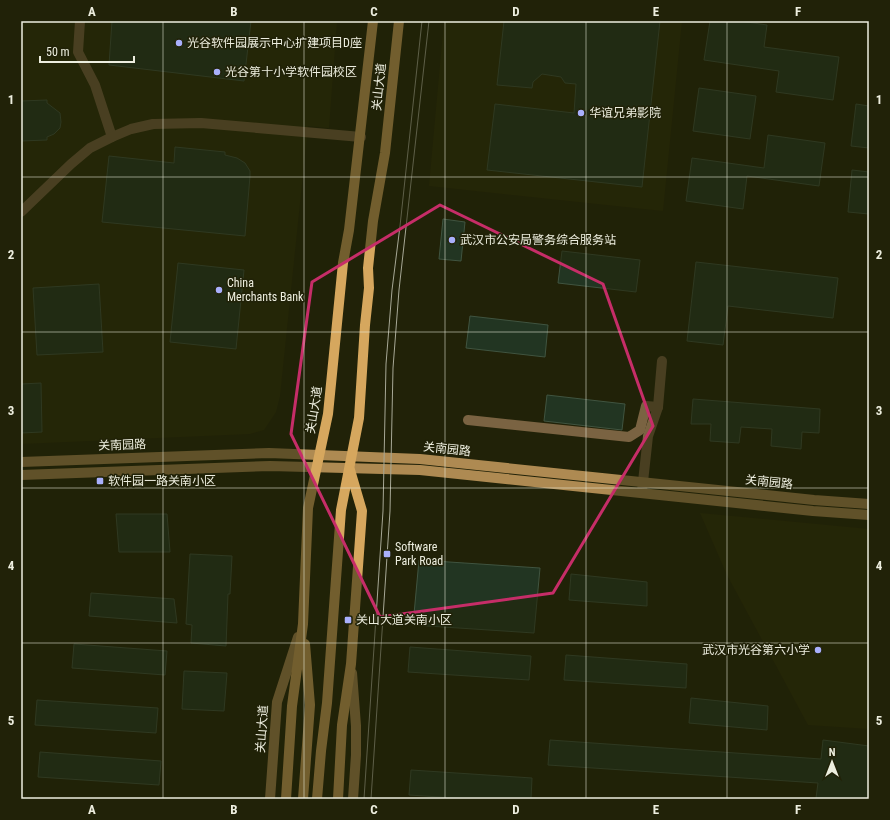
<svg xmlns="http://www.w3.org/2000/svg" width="890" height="820" font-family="'Roboto Condensed','Noto Sans SC',sans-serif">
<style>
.built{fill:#292a07}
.building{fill:#223522;stroke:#405440}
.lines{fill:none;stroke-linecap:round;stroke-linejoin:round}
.minor{stroke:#7a6342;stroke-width:10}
.secondary{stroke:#ae8a52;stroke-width:10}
.primary{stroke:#d6a75e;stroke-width:10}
.tram{stroke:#a7a896;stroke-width:1}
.marked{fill:none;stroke:#c62d68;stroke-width:3;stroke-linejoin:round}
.grid{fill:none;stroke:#edeedf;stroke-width:1;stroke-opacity:0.55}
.poi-dot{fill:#a9b0fc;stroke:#212208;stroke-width:1.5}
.labels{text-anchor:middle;stroke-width:3;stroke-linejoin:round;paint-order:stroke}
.poi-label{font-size:12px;fill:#edeedf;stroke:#212208;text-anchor:start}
.street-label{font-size:12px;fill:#edeedf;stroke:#212208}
.neatline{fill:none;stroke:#edeedf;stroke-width:1.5}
.grid-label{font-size:13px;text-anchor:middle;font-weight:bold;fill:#edeedf}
</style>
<rect width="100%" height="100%" fill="#212208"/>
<!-- built -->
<g class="built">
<polygon points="21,21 337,21 329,128 308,126 280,396 276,412 264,430 250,434 21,444"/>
<polygon points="444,21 682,21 663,211 429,186"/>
<polygon points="700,513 869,529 869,729 808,725 727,575"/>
</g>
<!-- building -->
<g class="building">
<polygon points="112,21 251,21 244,81 109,65"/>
<polygon points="504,21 660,21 642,187 487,170 495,104 574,113 576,84 565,83 561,77 542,74 533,82 532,88 497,85"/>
<polygon points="710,21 740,21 767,25 764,47 839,57 833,100 776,92 779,71 704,60"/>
<polygon points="699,88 756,96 750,139 693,131"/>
<polygon points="47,100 47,103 60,113 61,122 60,128 54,134 47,137 47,140 21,141 21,101"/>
<polygon points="856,104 869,106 869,148 851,146"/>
<polygon points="768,135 825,143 819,186 747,176 743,209 686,201 692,158 764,168"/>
<polygon points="175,147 225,152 225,155 237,158 245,163 250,171 250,176 245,236 102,222 109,156 174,163"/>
<polygon points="852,170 869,172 869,214 848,212"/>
<polygon points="443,219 465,222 461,261 439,259"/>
<polygon points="562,251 640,260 636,292 558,283"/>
<polygon points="696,262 838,278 833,318 728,306 723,345 687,341"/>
<polygon points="178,263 244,270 236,349 170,342"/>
<polygon points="99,284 103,352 37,355 33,288"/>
<polygon points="470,316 548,325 545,357 466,348"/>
<polygon points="41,383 42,432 21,433 21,384"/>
<polygon points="547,395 625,404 622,430 544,421"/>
<polygon points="693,399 820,409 819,433 802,432 801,449 771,446 772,429 741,427 739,443 710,441 711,424 691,424"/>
<polygon points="116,514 167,514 170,552 119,552"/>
<polygon points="190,554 232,556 230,594 228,594 226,646 191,643 192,625 186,624"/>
<polygon points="419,560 540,568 534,633 413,625"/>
<polygon points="571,574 647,582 647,606 569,600"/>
<polygon points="91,593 174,599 177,623 89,616"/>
<polygon points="74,644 167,651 165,675 72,668"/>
<polygon points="410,647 531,656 529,680 408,672"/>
<polygon points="566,655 687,664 686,688 564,680"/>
<polygon points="184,671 227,673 224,711 182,709"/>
<polygon points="691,698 768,706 767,730 689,723"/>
<polygon points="37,700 158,708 156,733 35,725"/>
<polygon points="550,740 821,759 823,740 869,746 869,799 816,798 818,783 548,765"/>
<polygon points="40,752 161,761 159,785 38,777"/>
<polygon points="411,770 532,778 531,799 471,799 409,795"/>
</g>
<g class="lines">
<!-- minor -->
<g class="minor">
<polyline points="80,21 78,52 95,85 112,137"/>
<polyline points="21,212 71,164 90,148 112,137 131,129 153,124 201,123 361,137"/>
<polyline points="468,420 629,437 640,430 646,406 658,407"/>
<polyline points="642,491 648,436 658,407 662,361"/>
</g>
<!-- secondary -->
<g class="secondary">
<polyline points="21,462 269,453 420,459 814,500 869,504"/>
<polyline points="21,475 270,466 420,470 813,511 869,515"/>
<polyline points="352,673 356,726 356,755 353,799"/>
<polyline points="270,799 277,702 298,637"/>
</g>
<!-- primary -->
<g class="primary">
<polyline points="286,799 292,706 303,624 308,508 328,414 343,263 349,230 373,21"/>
<polyline points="303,799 310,705 305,644"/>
<polyline points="317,799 321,751 327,703 341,510 359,418 365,325 369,288 368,268 373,221 385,153 399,21"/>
<polyline points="338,799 342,725 351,664 362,511 350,470"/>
</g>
<!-- tram -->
<g class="tram">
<polyline points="364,799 383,511 386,364 392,290 400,226 422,21"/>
<polyline points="371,799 390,511 393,368 399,290 429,21"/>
</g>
</g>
<!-- marked area -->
<path d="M0 0H890V820H0ZM440,205L603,284L653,426L553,593L380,617L291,434L312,282Z" fill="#212208" fill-opacity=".55" fill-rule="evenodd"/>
<path class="marked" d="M440,205L603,284L653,426L553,593L380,617L291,434L312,282Z"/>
<!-- grid -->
<path class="grid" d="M163,21V799M304,21V799M445,21V799M586,21V799M727,21V799M21,177H869M21,332H869M21,488H869M21,643H869"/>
<!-- markers -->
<g class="poi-dot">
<circle cx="179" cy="43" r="4"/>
<circle cx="217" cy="72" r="4"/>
<circle cx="581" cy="113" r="4"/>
<circle cx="452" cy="240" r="4"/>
<circle cx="219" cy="290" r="4"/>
<rect x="96" y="477" width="8" height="8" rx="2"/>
<rect x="383" y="550" width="8" height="8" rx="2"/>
<rect x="344" y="616" width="8" height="8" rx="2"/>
<circle cx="818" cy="650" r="4"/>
</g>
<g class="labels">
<!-- poi labels -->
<g class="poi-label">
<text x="187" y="47">光谷软件园展示中心扩建项目D座</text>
<text x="225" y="76">光谷第十小学软件园校区</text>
<text x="589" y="117">华谊兄弟影院</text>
<text x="460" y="244">武汉市公安局警务综合服务站</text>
<text x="227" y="287">China<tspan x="227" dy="14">Merchants Bank</tspan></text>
<text x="108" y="485">软件园一路关南小区</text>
<text x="395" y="551">Software<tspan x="395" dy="14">Park Road</tspan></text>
<text x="356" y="624">关山大道关南小区</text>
<text x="810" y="654" text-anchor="end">武汉市光谷第六小学</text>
</g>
<!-- street labels -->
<g class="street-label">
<text transform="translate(379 87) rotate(-84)" y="4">关山大道</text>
<text transform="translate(314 410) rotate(-81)" y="4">关山大道</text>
<text transform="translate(122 445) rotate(-2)" y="4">关南园路</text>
<text transform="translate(447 449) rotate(6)" y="4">关南园路</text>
<text transform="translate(769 482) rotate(6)" y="4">关南园路</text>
<text transform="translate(262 729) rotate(-86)" y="4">关山大道</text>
</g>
</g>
<!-- border -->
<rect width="890" height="820" fill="none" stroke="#212208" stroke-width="44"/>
<!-- north arrow -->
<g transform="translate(832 762)" stroke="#212208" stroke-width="3" paint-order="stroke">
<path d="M0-3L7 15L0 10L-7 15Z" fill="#edeedf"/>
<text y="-6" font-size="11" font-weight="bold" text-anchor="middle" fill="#edeedf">N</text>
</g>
<!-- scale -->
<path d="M40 56v6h94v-6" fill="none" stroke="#edeedf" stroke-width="2"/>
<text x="46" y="56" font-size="12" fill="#edeedf" stroke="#212208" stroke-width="3" paint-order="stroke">50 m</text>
<rect x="22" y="22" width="846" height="776" class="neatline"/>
<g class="grid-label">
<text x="92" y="16">A</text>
<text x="234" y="16">B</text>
<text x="374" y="16">C</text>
<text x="516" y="16">D</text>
<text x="656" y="16">E</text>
<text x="798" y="16">F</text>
<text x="11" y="104">1</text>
<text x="879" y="104">1</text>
<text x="11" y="259">2</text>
<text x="879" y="259">2</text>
<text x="11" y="415">3</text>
<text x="879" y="415">3</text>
<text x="11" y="570">4</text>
<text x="879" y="570">4</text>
<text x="11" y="725">5</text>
<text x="879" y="725">5</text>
<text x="92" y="814">A</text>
<text x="234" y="814">B</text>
<text x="374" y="814">C</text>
<text x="516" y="814">D</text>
<text x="656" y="814">E</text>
<text x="798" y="814">F</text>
</g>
</svg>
